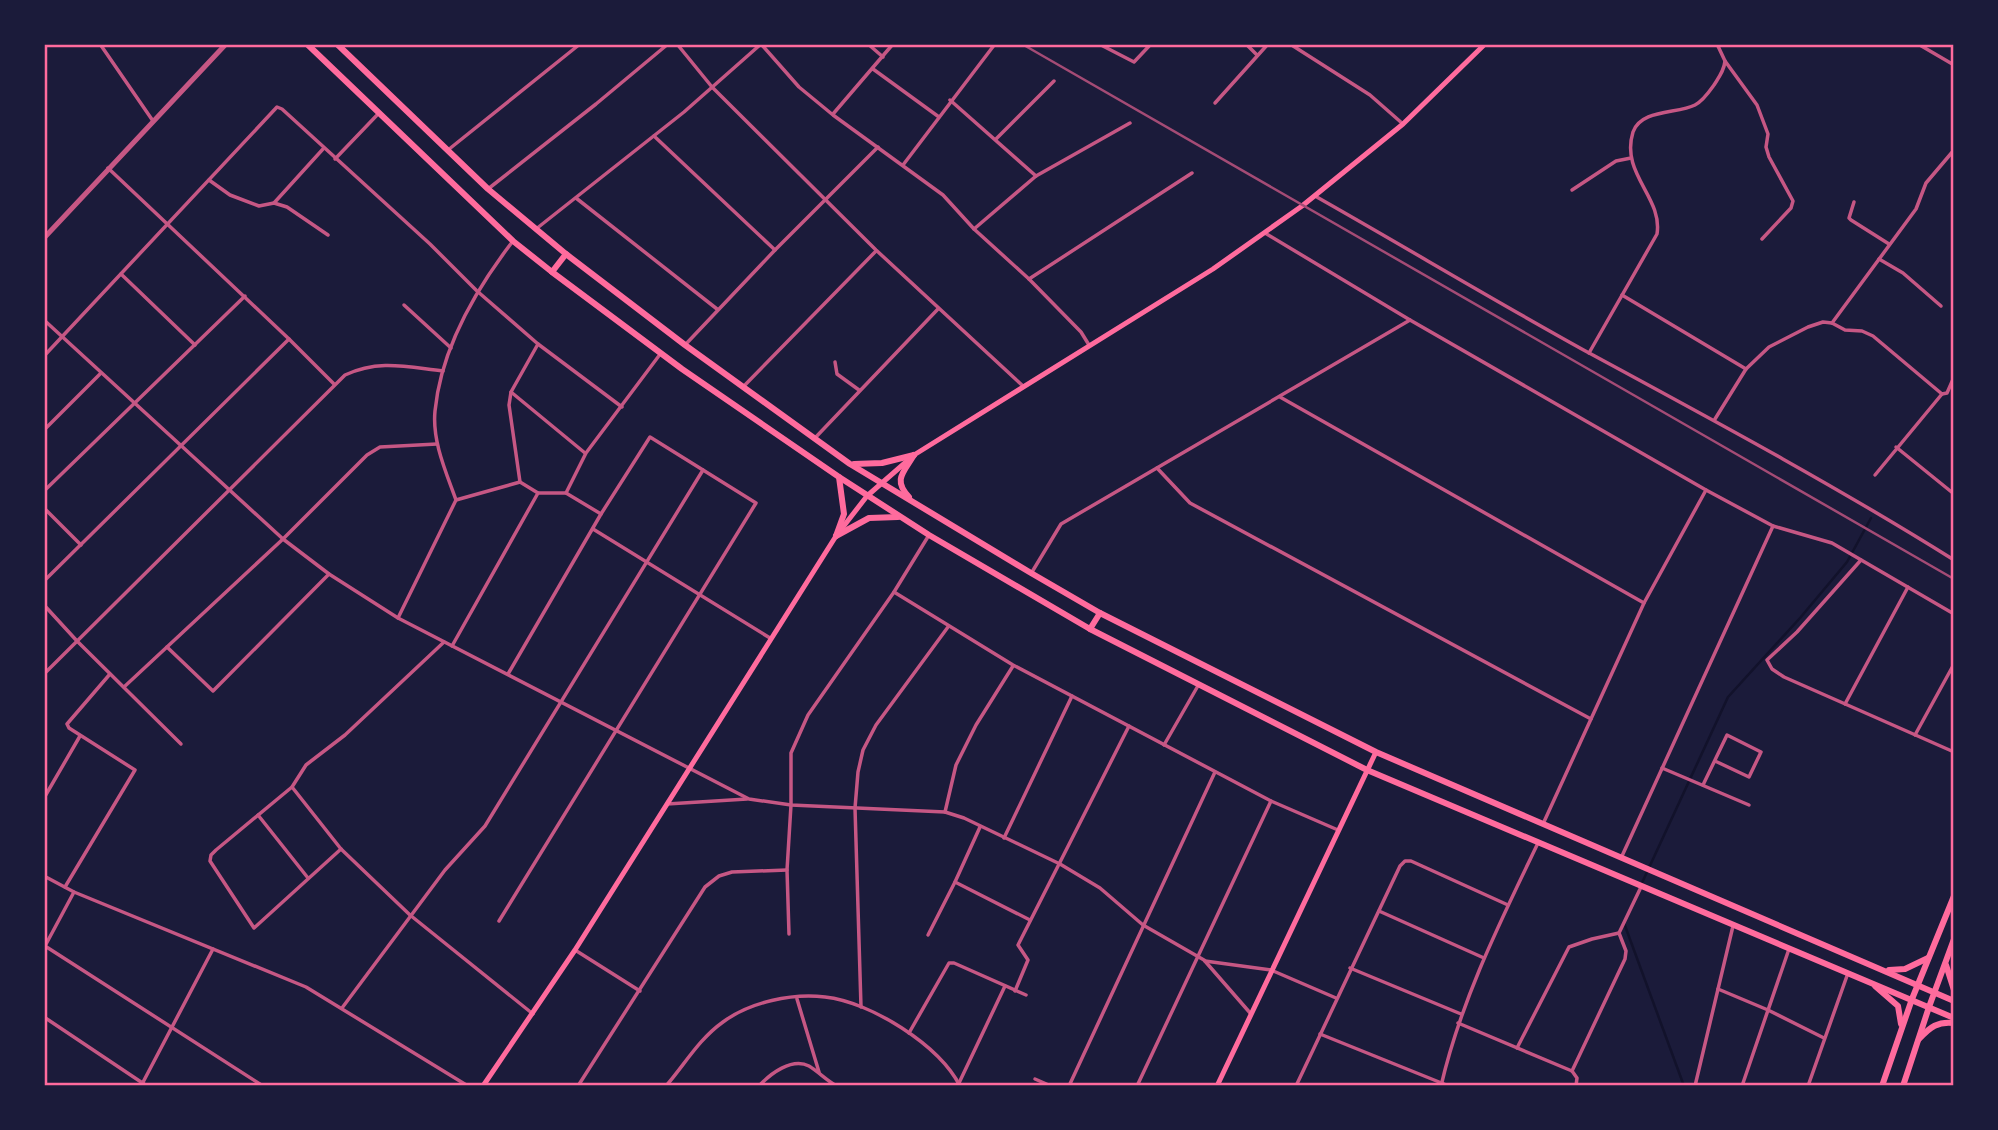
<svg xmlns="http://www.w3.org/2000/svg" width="1998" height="1130" font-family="'Alegreya Sans',sans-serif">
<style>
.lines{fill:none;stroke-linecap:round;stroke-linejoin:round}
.stream{stroke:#12122b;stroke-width:2.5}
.minor{stroke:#c65784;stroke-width:3.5}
.tertiary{stroke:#c65784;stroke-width:5}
.secondary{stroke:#ff6b9d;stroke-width:5}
.primary{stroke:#ff6b9d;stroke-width:6}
.rail{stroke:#a44b75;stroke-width:2.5}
.neatline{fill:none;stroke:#ff6b9d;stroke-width:2.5}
</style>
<rect width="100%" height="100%" fill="#1b1b3a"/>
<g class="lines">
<!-- stream -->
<g class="stream">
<polyline points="1641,885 1728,697 1800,618 1847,562 1871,518"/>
<polyline points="1624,923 1684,1086"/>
</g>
<!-- minor -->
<g class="minor">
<polyline points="100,44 153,121"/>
<polyline points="677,44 712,87 876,250 1023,386"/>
<polyline points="761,44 799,87 833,115 943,195 974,229 1029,279 1081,332 1089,345"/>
<polyline points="868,44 883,57"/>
<polyline points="1099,44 1134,62 1151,44"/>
<polyline points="1246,44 1257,55"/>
<polyline points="1290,44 1370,95 1403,124"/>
<polyline points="1717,44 1725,61 1757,105 1768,134 1766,147 1769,157 1793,201 1791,208 1762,239"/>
<polyline points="1918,44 1954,65"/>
<polyline points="873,69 939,117"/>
<polyline points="950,100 1036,176"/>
<polyline points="1215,103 1268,44"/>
<polyline points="833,114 893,44"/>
<polyline points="654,136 775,250"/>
<polyline points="996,139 1054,81"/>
<polyline points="448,150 580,44"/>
<polyline points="335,159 379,113"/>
<polyline points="903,165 995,44"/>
<polyline points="108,168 289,339 334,384"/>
<polyline points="209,180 230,195 259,206 274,203 287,207 328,235"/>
<polyline points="488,189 596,104 668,44"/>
<polyline points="1572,190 1616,161 1631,158"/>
<path d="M1315,196C1407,248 1498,303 1591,354C1713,420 1836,486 1954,560"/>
<polyline points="576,198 717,309"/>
<polyline points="1854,202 1849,218 1851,220 1889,244"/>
<polyline points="274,203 323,149"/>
<polyline points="536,229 684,112 761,44"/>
<polyline points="974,229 1036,176 1130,123"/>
<polyline points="1265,233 1410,320 1706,490 1773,526 1832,543 1954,614"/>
<polyline points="1879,259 1903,273 1941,306"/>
<polyline points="121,274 195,345"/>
<polyline points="1029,279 1192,173"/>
<polyline points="1622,295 1746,369"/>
<polyline points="404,305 451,348"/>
<polyline points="44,320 283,539 329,574 398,618 749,799 791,805 945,812 964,818 1060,864 1100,888 1143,925 1204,960 1251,1014"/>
<polyline points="1832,323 1916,209 1926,183 1954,150"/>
<polyline points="685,345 775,250 878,147"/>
<path d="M1589,353L1657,234C1663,197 1620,174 1633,132C1641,109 1677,114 1695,105C1703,101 1709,92 1714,85C1719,77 1724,71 1725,61"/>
<polyline points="44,356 277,107 282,109 430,244 477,291 538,344 622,407"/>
<polyline points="835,362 837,374 859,390"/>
<polyline points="743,387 876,251"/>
<polyline points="511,392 585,453"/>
<polyline points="1280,397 1644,603"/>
<polyline points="1715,419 1746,369 1769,347 1808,327 1823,322 1832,323 1845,330 1862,331 1873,336 1942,394 1947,393 1954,377"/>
<polyline points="44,430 101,373"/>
<polyline points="814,439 938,309"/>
<polyline points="1896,447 1954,494"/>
<polyline points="1157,468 1190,503 1591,719"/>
<polyline points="1875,475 1942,394"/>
<polyline points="520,482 509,405 511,392 538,344"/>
<polyline points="44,491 245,296"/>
<polyline points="566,493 586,453 661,353"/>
<polyline points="456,500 520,482 538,493 566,493 601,514"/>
<polyline points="44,508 81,545"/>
<polyline points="593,529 770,638"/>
<polyline points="1861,560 1797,632 1767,660 1772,669 1784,677 1954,752"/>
<polyline points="1032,572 1061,524 1410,320"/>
<polyline points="44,581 289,339"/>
<polyline points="894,592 1013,665 1271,801 1338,830"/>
<polyline points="44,605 77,641 181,744"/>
<path d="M398,618L456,500C446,472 432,441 435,411C441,349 476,289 513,241"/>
<polyline points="452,646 538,493"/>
<polyline points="167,647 213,691 329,574"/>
<path d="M44,674L345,375C379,359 407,367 443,371"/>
<polyline points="124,687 283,539 367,455 380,447 437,444"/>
<polyline points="1845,704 1908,587"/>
<polyline points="1915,735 1954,664"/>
<polyline points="1164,745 1199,684"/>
<polyline points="1662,768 1749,805"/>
<polyline points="1703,785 1727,735 1761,752 1749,777 1715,761"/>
<polyline points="292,787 341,849 410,915 533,1014"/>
<polyline points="44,798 80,736"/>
<polyline points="667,804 747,799"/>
<polyline points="945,812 956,765 976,725 1013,666"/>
<polyline points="258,815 308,878"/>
<polyline points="1543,824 1644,603 1706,490"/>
<polyline points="1004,838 1072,696"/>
<polyline points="341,849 254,928 210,861 211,855 216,850 292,787 306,765 345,735 444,642"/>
<polyline points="1622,856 1773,526"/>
<polyline points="44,876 74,892 306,987 468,1086"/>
<polyline points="955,882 1030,920"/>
<polyline points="65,887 135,770 69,728 67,724 110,674"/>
<polyline points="1379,911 1484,958"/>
<polyline points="499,921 756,503 650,437 601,514 508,674"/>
<polyline points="789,934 787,870 791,805 791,753 808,715 894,592 929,535"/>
<polyline points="928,935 955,882 980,827"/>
<polyline points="45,946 263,1086"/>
<polyline points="45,946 74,892"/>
<polyline points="575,950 640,991"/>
<polyline points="1205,961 1271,970 1336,998"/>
<polyline points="1350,968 1461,1014"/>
<polyline points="1718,989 1768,1010 1824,1038"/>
<polyline points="1015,991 1028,960 1018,945 1129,726"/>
<polyline points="797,999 819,1072"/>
<polyline points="861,1007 855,808 858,772 863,750 876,725 948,627"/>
<polyline points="342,1008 445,870 485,826 703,470"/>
<polyline points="44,1017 147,1086"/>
<polyline points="1458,1023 1572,1071"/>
<polyline points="909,1033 949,963 954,963 1026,995"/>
<polyline points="1320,1034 1449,1086"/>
<polyline points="1517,1048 1569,947 1592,939 1619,933 1641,887"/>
<polyline points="1572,1071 1625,959 1626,951 1619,933"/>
<polyline points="1572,1071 1577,1078 1576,1086"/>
<polyline points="1035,1079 1051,1086"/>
<polyline points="959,1083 1005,986"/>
<polyline points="141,1086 213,949"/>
<polyline points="578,1086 705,887 719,876 732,872 787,870"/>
<path d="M666,1086C685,1064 699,1039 723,1022C750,1002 792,993 825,997C871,1002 939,1045 960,1086"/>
<path d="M759,1086C770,1074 792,1057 809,1066C819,1072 827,1081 837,1086"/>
<polyline points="1069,1086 1215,772"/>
<polyline points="1137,1086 1271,801"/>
<polyline points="1296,1086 1400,866 1405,861 1411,861 1508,905"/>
<path d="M1441,1086C1461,1000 1500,922 1538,843"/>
<polyline points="1695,1086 1733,926"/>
<polyline points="1742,1086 1789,949"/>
<polyline points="1808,1086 1848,973"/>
</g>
<!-- tertiary -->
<polyline class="tertiary" points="44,238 226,44"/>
<!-- secondary -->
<g class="secondary">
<polyline points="483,1086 575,950 836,536 867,496 914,455 1213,269 1302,206 1403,124 1485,44"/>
<polyline points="1217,1086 1376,752"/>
</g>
<!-- primary -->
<g class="primary">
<polyline points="307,44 513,241 552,272 682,369 839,477 929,535 1090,629 1367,770 1954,1018"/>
<polyline points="337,44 488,189 566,254 685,345 850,464 1031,573 1100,613 1376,752 1954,1001"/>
<polyline points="552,272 566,254"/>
<polyline points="854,464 882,463 914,455"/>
<path d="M909,497C893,480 903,473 914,455"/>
<polyline points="836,536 869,518 898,517"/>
<polyline points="836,536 844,514 839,477"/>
<polyline points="1090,629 1100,613"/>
<polyline points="1946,965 1954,990"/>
<polyline points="1889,970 1905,969 1928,958"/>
<polyline points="1875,986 1898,1006 1901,1024"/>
<path d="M1919,1039C1930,1027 1938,1021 1954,1023"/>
<polyline points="1882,1086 1912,999 1954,896"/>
<polyline points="1903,1086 1929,1007 1954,939"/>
</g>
<!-- rail -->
<polyline class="rail" points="1022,44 1954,579"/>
</g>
<!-- border -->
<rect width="1998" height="1130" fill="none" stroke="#1b1b3a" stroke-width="91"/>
<rect x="46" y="46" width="1906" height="1038" class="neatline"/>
</svg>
